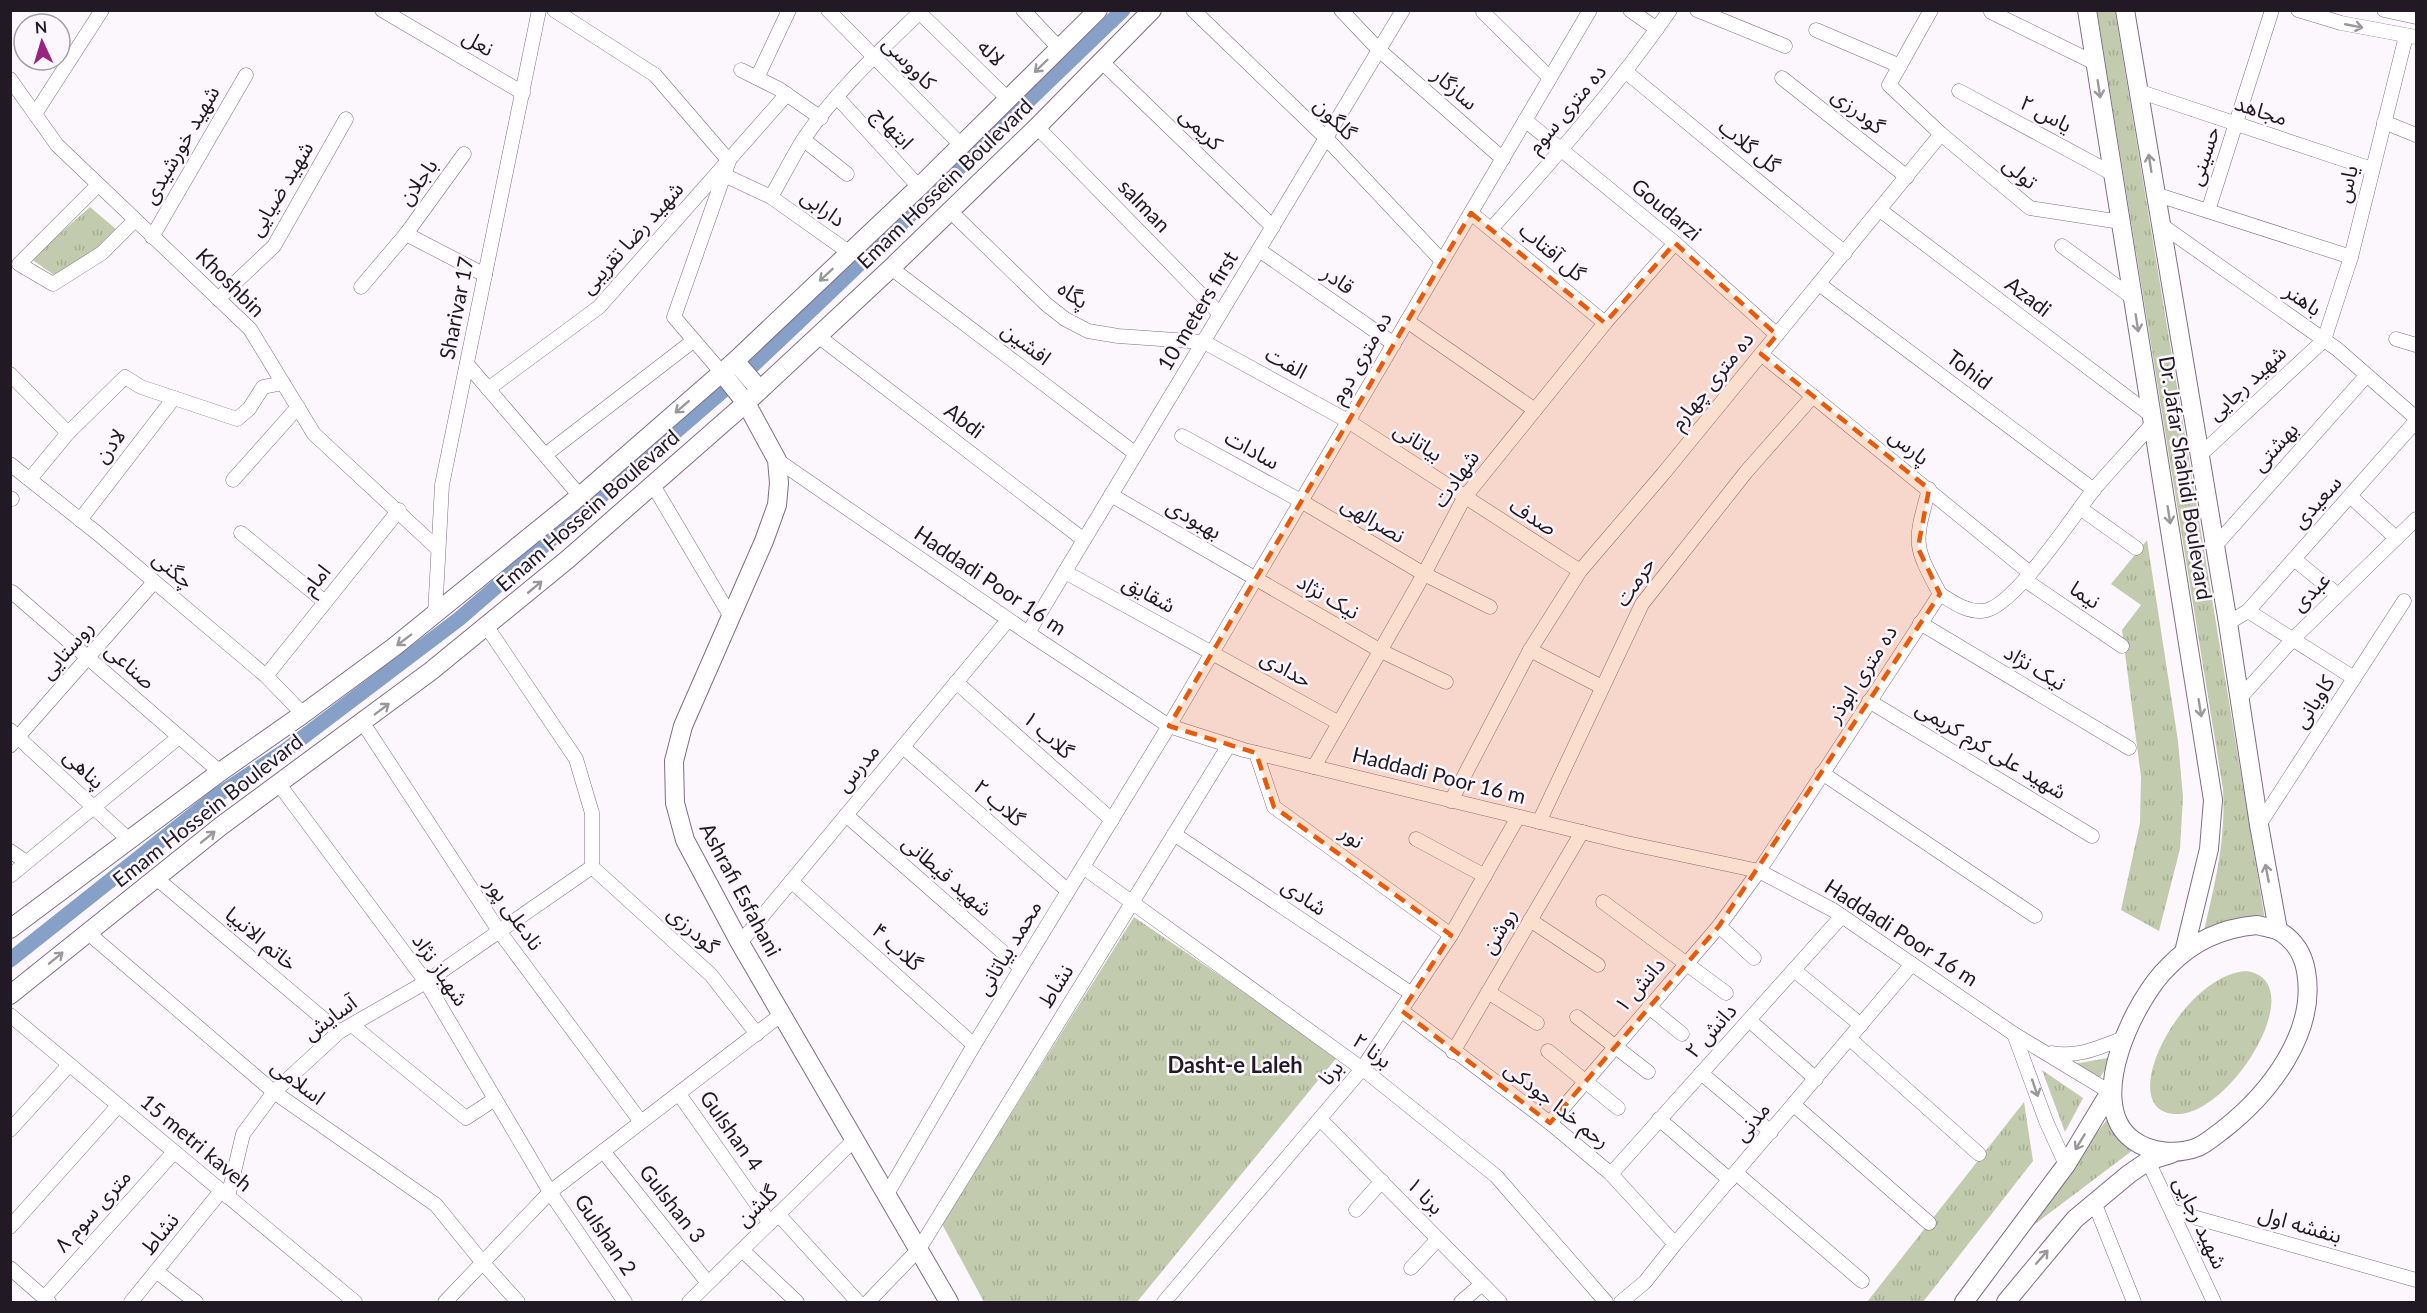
<svg xmlns="http://www.w3.org/2000/svg" width="2427" height="1313" font-family="Lato,'Noto Sans Arabic',sans-serif">
<style>
.grass{fill:url(#grass-tufts)}
.lines{fill:none;stroke-linecap:round;stroke-linejoin:round}
.canal{stroke:#86a0c7;stroke-width:15}
.minor-casing{stroke:#806d86;stroke-width:15}
.major-casing{stroke:#806d86;stroke-width:20}
.minor{stroke:#fff;stroke-width:14}
.major{stroke:#fff;stroke-width:18}
.oneway{stroke:#9b989c}
.marked{fill:#e8590c;fill-opacity:0.2;stroke:#e8590c;stroke-width:4.5;stroke-dasharray:12 8;stroke-linejoin:round}
.labels{text-anchor:middle;stroke-width:5;stroke-linejoin:round;paint-order:stroke}
.street-label{font-size:21px;fill:#211923;stroke:#fcf7fd}
.neighbourhood-label{font-size:22px;font-weight:bold;fill:#211923;stroke:#fcf7fd}
</style>
<defs>
<pattern id="grass-tufts" width="24" height="20" patternUnits="userSpaceOnUse" patternTransform="scale(1.5)"><rect width="24" height="20" fill="#c2cbad"/><path d="M3 7l-1-3M5 7V3M7 7l1-3M15 17l-1-3M17 17v-4M19 17l1-3" fill="none" stroke="#a6ae95"/></pattern>
</defs>
<rect width="100%" height="100%" fill="#fcf7fd"/>
<!-- grass -->
<g class="grass">
<path d="M2097,11H2115L2267,932L2202,940C2214,886 2226,845 2223,789Z"/>
<polygon points="90,207 117,230 90,254 57,277 31,259"/>
<polygon points="2147,540 2178,741 2183,797 2180,849 2159,931 2121,910 2140,823 2141,777 2122,630 2141,605 2111,584"/>
<polygon points="1134,917 1338,1056 1137,1302 984,1302 942,1224"/>
<path d="M2246,971C2314,980 2230,1118 2175,1114C2112,1111 2181,975 2246,971Z"/>
<polygon points="2113,1057 2099,1079 2074,1064"/>
<polygon points="2042,1070 2083,1098 2065,1132"/>
<polygon points="2024,1102 2033,1161 1923,1302 1867,1302"/>
<polygon points="2112,1113 2145,1141 2019,1236"/>
</g>
<g class="lines">
<!-- canal -->
<g class="canal">
<path d="M749,369C875,251 997,130 1123,10"/>
<polyline points="10,960 218,795 286,750 459,619 725,389"/>
</g>
<!-- minor casing -->
<g class="minor-casing">
<g id="minor">
<polyline points="382,10 523,93"/>
<polyline points="554,10 655,75 729,161 674,317 722,373"/>
<polyline points="828,10 961,145"/>
<polyline points="1023,10 1059,48"/>
<polyline points="1193,10 1326,138 1442,261"/>
<polyline points="1341,10 1379,50 1503,159"/>
<polyline points="1630,10 1657,29"/>
<polyline points="1697,10 1785,46"/>
<polyline points="2298,10 2341,23 2416,37"/>
<polyline points="2384,10 2416,17"/>
<polyline points="1483,12 1550,78"/>
<polyline points="1991,12 2095,63"/>
<polyline points="920,13 1007,98"/>
<polyline points="1816,30 1900,66"/>
<polyline points="1101,61 1273,227"/>
<polyline points="741,70 779,89 821,118"/>
<polyline points="1625,71 1845,253"/>
<polyline points="757,78 789,10"/>
<polyline points="1782,78 1907,177"/>
<polyline points="10,79 57,145 250,329 314,434 438,549"/>
<polyline points="1959,91 2113,174"/>
<polyline points="2138,91 2372,169"/>
<polyline points="837,97 919,187"/>
<polyline points="35,114 102,10"/>
<polyline points="1525,120 1675,243 1777,335"/>
<polyline points="2384,122 2416,135"/>
<polyline points="1037,127 1220,314"/>
<polyline points="1941,134 2030,208 2121,222"/>
<polyline points="804,140 847,174"/>
<polyline points="724,175 771,197 850,253"/>
<polyline points="98,185 19,264 53,284 102,253 135,220"/>
<polyline points="2155,194 2351,257"/>
<path d="M771,197C782,178 792,158 803,140C836,91 880,51 922,10"/>
<polyline points="1880,210 2152,416"/>
<polyline points="2208,211 2272,10"/>
<polyline points="951,212 1046,304 1065,319 1088,331 1118,336 1204,342 1348,421 1580,571"/>
<polyline points="1471,213 1605,323"/>
<polyline points="2160,224 2337,349 2416,418"/>
<path d="M1491,229C1554,159 1616,88 1670,10"/>
<polyline points="406,234 485,275"/>
<polyline points="152,237 246,75"/>
<polyline points="2062,246 2133,298"/>
<polyline points="1259,250 1394,344"/>
<polyline points="891,268 1136,454"/>
<polyline points="1819,284 2094,490"/>
<polyline points="361,287 406,234 464,154"/>
<polyline points="218,299 274,246 346,119"/>
<polyline points="1407,321 1535,410"/>
<polyline points="818,336 1084,540"/>
<polyline points="2396,339 2416,345"/>
<polyline points="1761,354 2030,573"/>
<polyline points="467,364 580,496"/>
<polyline points="10,374 68,433"/>
<polyline points="488,389 599,307 787,94"/>
<polyline points="1182,436 1301,501 1424,574 1490,607"/>
<polyline points="545,455 693,341"/>
<polyline points="2199,456 2324,340 2351,257 2406,36"/>
<polyline points="777,460 1028,633 1169,726 1244,750 1627,843 1759,871 1833,910 2014,1034 2110,1092"/>
<polyline points="10,464 97,533 266,676 303,714"/>
<polyline points="30,479 68,433 125,377 141,387 237,419 249,409 263,387 283,383"/>
<polyline points="233,480 298,407"/>
<polyline points="653,485 731,617"/>
<polyline points="1111,495 1381,651 1446,682"/>
<polyline points="2350,496 2396,538"/>
<polyline points="10,498 12,499"/>
<polyline points="2080,508 2136,548"/>
<polyline points="80,520 174,398"/>
<polyline points="241,533 325,602"/>
<polyline points="2215,546 2367,375"/>
<polyline points="2294,559 2338,595"/>
<polyline points="1065,572 1339,723"/>
<polyline points="2025,580 2122,646"/>
<polyline points="12,592 220,772"/>
<path d="M1940,594C1953,602 1966,612 1982,611C2013,610 2074,514 2095,488C2114,466 2134,445 2153,423"/>
<polyline points="2248,611 2416,421"/>
<polyline points="435,615 442,485 539,10"/>
<polyline points="1920,623 2129,748"/>
<polyline points="2228,623 2248,611 2354,678"/>
<polyline points="1028,633 1403,10"/>
<polyline points="1530,650 1602,687"/>
<polyline points="266,676 399,510"/>
<polyline points="956,682 1112,820"/>
<polyline points="2239,699 2293,639 2416,519"/>
<polyline points="1869,701 2092,836"/>
<polyline points="363,723 499,931 641,1122"/>
<polyline points="10,730 128,839"/>
<polyline points="10,746 154,582"/>
<polyline points="903,747 1068,891"/>
<polyline points="1256,753 1274,807 1451,935"/>
<polyline points="1314,767 1424,574 1464,498 1605,323 1675,243"/>
<polyline points="1822,773 2035,916"/>
<polyline points="278,783 426,982 550,1192 625,1302"/>
<polyline points="1451,801 1530,650 1580,571 1663,474 1941,134 1889,85 1931,10"/>
<polyline points="846,815 1021,968"/>
<polyline points="1539,822 1642,604 1746,472 1813,396"/>
<polyline points="2259,825 2404,601"/>
<polyline points="1174,834 1412,994"/>
<polyline points="1416,839 1485,876"/>
<polyline points="10,851 26,862"/>
<polyline points="592,867 711,975 757,1034"/>
<polyline points="1083,867 1368,1073 1496,1176 1606,1302"/>
<polyline points="10,876 179,737"/>
<polyline points="156,878 339,1032"/>
<polyline points="791,881 974,1045"/>
<polyline points="1603,902 1726,993"/>
<polyline points="1530,920 1598,965"/>
<polyline points="1719,926 1754,958"/>
<polyline points="87,932 274,1092 436,1205 483,1263 518,1302"/>
<polyline points="740,943 1008,620"/>
<polyline points="1794,970 1861,1025"/>
<polyline points="1488,992 1537,1023"/>
<polyline points="1649,1007 1682,1034"/>
<polyline points="1402,1011 1550,1123 1611,1174 1675,1244"/>
<polyline points="10,1015 355,1302"/>
<polyline points="1577,1017 1648,1072"/>
<polyline points="1749,1020 1816,1079"/>
<polyline points="352,1025 466,1118 495,1099"/>
<polyline points="2014,1034 2046,1121 2066,1165"/>
<polyline points="1850,1039 1979,1154"/>
<polyline points="1548,1051 1618,1108"/>
<polyline points="1453,1052 1582,832"/>
<path d="M2052,1053C2078,1058 2100,1047 2124,1038"/>
<polyline points="1701,1073 1771,1132"/>
<polyline points="679,1094 770,1223"/>
<polyline points="1794,1105 1929,1223"/>
<polyline points="1320,1119 1500,1302"/>
<polyline points="1659,1119 1730,1180"/>
<path d="M1550,1123L1719,926L1759,871L1940,594C1913,544 1914,544 1929,489"/>
<polyline points="10,1130 69,1065"/>
<polyline points="603,1151 708,1283"/>
<polyline points="2148,1161 2214,1302"/>
<polyline points="1736,1173 1862,1281"/>
<polyline points="1611,1174 1842,916"/>
<polyline points="887,1194 974,1045 1169,726 1590,10"/>
<polyline points="228,1197 243,1134 274,1092 339,1032 426,982 592,867 592,813 576,759 487,627"/>
<polyline points="2094,1202 2134,1302"/>
<polyline points="1356,1210 1382,1181"/>
<polyline points="2172,1211 2416,1280"/>
<polyline points="778,1214 858,1302"/>
<polyline points="10,1227 118,1106"/>
<polyline points="742,1250 797,1302"/>
<polyline points="10,1268 49,1302"/>
<polyline points="1411,1268 1438,1239"/>
<polyline points="156,1271 196,1302"/>
<polyline points="44,1298 174,1152"/>
<polyline points="131,1302 221,1191"/>
<polyline points="445,1302 550,1192 782,1014"/>
<polyline points="689,1302 855,1139"/>
<polyline points="868,1302 919,1249 1229,745"/>
<polyline points="1164,1302 1362,1069 1451,935 1518,817"/>
<polyline points="1461,1302 1482,1284"/>
<polyline points="1621,1302 1645,1282 1675,1244 1912,964"/>
</g>
</g>
<!-- major casing -->
<g class="major-casing">
<g id="major">
<polyline points="2087,10 2213,800 2209,849 2184,952"/>
<polyline points="2125,10 2228,623 2259,825 2278,930"/>
<polyline points="735,361 760,390"/>
<polyline points="722,373 746,403 777,460 779,483 777,505 764,541 683,726 674,761 675,803 685,840 740,943 949,1302"/>
<path d="M2257,925C2264,927 2273,928 2279,931C2294,940 2303,954 2306,971C2317,1032 2270,1093 2224,1129C2216,1135 2207,1143 2198,1147C2178,1155 2150,1153 2133,1140C2083,1104 2135,998 2169,966C2193,941 2222,928 2257,925Z"/>
<polyline points="10,929 220,772 303,714 394,647 580,496 735,361 919,187 1098,10"/>
<polyline points="10,995 221,826 431,671 568,559 746,403 891,268 1037,127 1152,10"/>
<polyline points="1964,1302 2066,1165 2110,1092"/>
<polyline points="2006,1302 2075,1219 2129,1174 2148,1161 2171,1154"/>
</g>
</g>
<!-- minor -->
<use href="#minor" class="minor"/>
<!-- major -->
<use href="#major" class="major"/>
</g>
<!-- one-way arrows -->
<defs><path id="oneway-shaft" d="M-6 0H5M1.5-3L5.5 0L1.5 3" fill="none" stroke-width="1.6" stroke-linecap="round" stroke-linejoin="round" transform="scale(1.5)"/></defs>
<g class="oneway">
<use href="#oneway-shaft" transform="translate(2354 26) rotate(11)"/>
<use href="#oneway-shaft" transform="translate(1041 66) rotate(136)"/>
<use href="#oneway-shaft" transform="translate(2099 89) rotate(81)"/>
<use href="#oneway-shaft" transform="translate(2150 163) rotate(-99)"/>
<use href="#oneway-shaft" transform="translate(826 275) rotate(137)"/>
<use href="#oneway-shaft" transform="translate(2137 323) rotate(81)"/>
<use href="#oneway-shaft" transform="translate(682 407) rotate(139)"/>
<use href="#oneway-shaft" transform="translate(2169 515) rotate(81)"/>
<use href="#oneway-shaft" transform="translate(535 587) rotate(-40)"/>
<use href="#oneway-shaft" transform="translate(404 640) rotate(143)"/>
<use href="#oneway-shaft" transform="translate(2200 708) rotate(81)"/>
<use href="#oneway-shaft" transform="translate(382 709) rotate(-37)"/>
<use href="#oneway-shaft" transform="translate(208 837) rotate(-39)"/>
<use href="#oneway-shaft" transform="translate(2267 873) rotate(-101)"/>
<use href="#oneway-shaft" transform="translate(56 958) rotate(-39)"/>
<use href="#oneway-shaft" transform="translate(2035 1088) rotate(71)"/>
<use href="#oneway-shaft" transform="translate(2080 1142) rotate(121)"/>
<use href="#oneway-shaft" transform="translate(2042 1257) rotate(-49)"/>
</g>
<!-- marked area -->
<path class="marked" d="M1471,213L1605,323L1675,243L1777,335L1761,354L1929,489L1918,548L1940,594L1719,926L1550,1123L1402,1011L1451,935L1274,807L1256,753L1169,726Z"/>
<g class="labels">
<!-- street labels -->
<g class="street-label">
<text transform="translate(478 43) rotate(30)" y="7">نعل</text>
<text transform="translate(991 53) rotate(44)" y="7">لاله</text>
<text transform="translate(909 63) rotate(45)" y="7">کاووسی</text>
<text transform="translate(1455 89) rotate(41)" y="7">سازگار</text>
<text transform="translate(1567 109) rotate(-50)" y="7">ده متری سوم</text>
<text transform="translate(1858 111) rotate(38)" y="7">گودرزی</text>
<text transform="translate(2261 111) rotate(18)" y="7">مجاهد</text>
<text transform="translate(2046 114) rotate(28)" y="7">یاس ۲</text>
<text transform="translate(1335 119) rotate(45)" y="7">گلگون</text>
<text transform="translate(893 128) rotate(48)" y="7">ابتهاج</text>
<text transform="translate(1201 129) rotate(44)" y="7">کریمی</text>
<text transform="translate(181 145) rotate(-60)" y="7">شهید خورشیدی</text>
<text transform="translate(1749 146) rotate(39)" y="7">گل گلاب</text>
<text transform="translate(2204 156) rotate(-72)" y="7">حسینی</text>
<text transform="translate(2020 173) rotate(40)" y="7">تولی</text>
<text transform="translate(418 182) rotate(-54)" y="7">باجلان</text>
<text transform="translate(945 184) rotate(-44)" y="7">Emam Hossein Boulevard</text>
<text transform="translate(2347 184) rotate(-77)" y="7">یاس</text>
<text transform="translate(281 189) rotate(-59)" y="7">شهید ضیایی</text>
<text transform="translate(1144 206) rotate(46)" y="7">salman</text>
<text transform="translate(823 208) rotate(36)" y="7">دارابی</text>
<text transform="translate(1666 210) rotate(40)" y="7">Goudarzi</text>
<text transform="translate(632 238) rotate(-48)" y="7">شهید رضا تقریبی</text>
<text transform="translate(1552 252) rotate(40)" y="7">گل آفتاب</text>
<text transform="translate(1338 280) rotate(35)" y="7">قادر</text>
<text transform="translate(230 283) rotate(45)" y="7">Khoshbin</text>
<text transform="translate(1073 295) rotate(35)" y="7">پگاه</text>
<text transform="translate(2028 297) rotate(37)" y="7">Azadi</text>
<text transform="translate(2303 300) rotate(35)" y="7">باهنر</text>
<text transform="translate(457 308) rotate(-79)" y="7">Sharivar 17</text>
<text transform="translate(1198 311) rotate(-59)" y="7">10 meters first</text>
<text transform="translate(1026 344) rotate(37)" y="7">افشین</text>
<text transform="translate(1361 358) rotate(-60)" y="7">ده متری دوم</text>
<text transform="translate(1286 363) rotate(29)" y="7">الفت</text>
<text transform="translate(1969 370) rotate(37)" y="7">Tohid</text>
<text transform="translate(1712 381) rotate(-51)" y="7">ده متری چهارم</text>
<text transform="translate(2247 383) rotate(-43)" y="7">شهید رجایی</text>
<text transform="translate(964 421) rotate(37)" y="7">Abdi</text>
<text transform="translate(1418 442) rotate(33)" y="7">بیاتانی</text>
<text transform="translate(110 446) rotate(-53)" y="7">لادن</text>
<text transform="translate(1909 447) rotate(39)" y="7">پارس</text>
<text transform="translate(2275 447) rotate(-48)" y="7">بهشتی</text>
<text transform="translate(1252 450) rotate(29)" y="7">سادات</text>
<text transform="translate(2185 478) rotate(81)" y="7">Dr. Jafar Shahidi Boulevard</text>
<text transform="translate(1456 479) rotate(-55)" y="7">شهادت</text>
<text transform="translate(2317 502) rotate(-48)" y="7">سعیدی</text>
<text transform="translate(588 511) rotate(-41)" y="7">Emam Hossein Boulevard</text>
<text transform="translate(1533 517) rotate(32)" y="7">صدف</text>
<text transform="translate(1194 519) rotate(30)" y="7">بهبودی</text>
<text transform="translate(1373 520) rotate(31)" y="7">نصرالهی</text>
<text transform="translate(173 570) rotate(40)" y="7">چگنی</text>
<text transform="translate(316 580) rotate(-51)" y="7">امام</text>
<text transform="translate(990 581) rotate(34)" y="7">Haddadi Poor 16 m</text>
<text transform="translate(1635 582) rotate(-56)" y="7">حرمت</text>
<text transform="translate(2311 592) rotate(-45)" y="7">عبدی</text>
<text transform="translate(1149 594) rotate(29)" y="7">شقایق</text>
<text transform="translate(2085 595) rotate(34)" y="7">نیما</text>
<text transform="translate(1328 597) rotate(30)" y="7">نیک نژاد</text>
<text transform="translate(67 650) rotate(-49)" y="7">روستایی</text>
<text transform="translate(130 666) rotate(41)" y="7">صناعی</text>
<text transform="translate(2035 668) rotate(31)" y="7">نیک نژاد</text>
<text transform="translate(1286 669) rotate(29)" y="7">حدادی</text>
<text transform="translate(1862 674) rotate(-57)" y="7">ده متری ابوذر</text>
<text transform="translate(2314 702) rotate(-57)" y="7">کاویانی</text>
<text transform="translate(1048 735) rotate(42)" y="7">گلاب ۱</text>
<text transform="translate(1991 750) rotate(31)" y="7">شهید علی کرم کریمی</text>
<text transform="translate(858 768) rotate(-50)" y="7">مدرس</text>
<text transform="translate(84 769) rotate(43)" y="7">پناهی</text>
<text transform="translate(1439 776) rotate(14)" y="7">Haddadi Poor 16 m</text>
<text transform="translate(999 803) rotate(41)" y="7">گلاب ۲</text>
<text transform="translate(208 811) rotate(-38)" y="7">Emam Hossein Boulevard</text>
<text transform="translate(1352 837) rotate(36)" y="7">نور</text>
<text transform="translate(947 876) rotate(41)" y="7">شهید قیطانی</text>
<text transform="translate(740 890) rotate(62)" y="7">Ashrafi Esfahani</text>
<text transform="translate(1304 897) rotate(34)" y="7">شادی</text>
<text transform="translate(514 914) rotate(55)" y="7">نادعلی پور</text>
<text transform="translate(693 930) rotate(42)" y="7">گودرزی</text>
<text transform="translate(1499 931) rotate(-60)" y="7">روشن</text>
<text transform="translate(1901 933) rotate(33)" y="7">Haddadi Poor 16 m</text>
<text transform="translate(261 939) rotate(40)" y="7">خاتم الانبیا</text>
<text transform="translate(897 947) rotate(42)" y="7">گلاب ۴</text>
<text transform="translate(1009 948) rotate(-59)" y="7">محمد بیاتانی</text>
<text transform="translate(440 970) rotate(56)" y="7">شهباز نژاد</text>
<text transform="translate(1640 985) rotate(-49)" y="7">دانش ۱</text>
<text transform="translate(1056 986) rotate(-58)" y="7">نشاط</text>
<text transform="translate(330 1018) rotate(-36)" y="7">آسایش</text>
<text transform="translate(1711 1031) rotate(-48)" y="7">دانش ۲</text>
<text transform="translate(1372 1051) rotate(37)" y="7">برنا ۲</text>
<text transform="translate(1331 1073) rotate(-50)" y="7">برنا</text>
<text transform="translate(298 1082) rotate(37)" y="7">اسلامی</text>
<text transform="translate(1557 1105) rotate(38)" y="7">رحم خدا جودکی</text>
<text transform="translate(1752 1122) rotate(-50)" y="7">مدنی</text>
<text transform="translate(731 1131) rotate(55)" y="7">Gulshan 4</text>
<text transform="translate(196 1143) rotate(40)" y="7">15 metri kaveh</text>
<text transform="translate(1425 1196) rotate(46)" y="7">برنا ۱</text>
<text transform="translate(672 1204) rotate(52)" y="7">Gulshan 3</text>
<text transform="translate(757 1206) rotate(-45)" y="7">گلشن</text>
<text transform="translate(93 1211) rotate(-48)" y="7">۸ متری سوم</text>
<text transform="translate(2200 1223) rotate(65)" y="7">شهید رجایی</text>
<text transform="translate(2300 1225) rotate(16)" y="7">بنفشه اول</text>
<text transform="translate(160 1234) rotate(-51)" y="7">نشاط</text>
<text transform="translate(605 1235) rotate(56)" y="7">Gulshan 2</text>
</g>
<!-- neighbourhood labels -->
<g class="neighbourhood-label">
<text x="1235" y="1073">Dasht-e Laleh</text>
</g>
</g>
<!-- border -->
<rect width="2427" height="1313" fill="none" stroke="#211923" stroke-width="24"/>
<!-- north arrow -->
<g transform="translate(42 42) rotate(356)"><circle r="28" fill="#fcf7fd" stroke="#a49ea6" stroke-width="1.5"/>
<path d="M0-4.5L10 22L0 15L-10 22Z" fill="#99237f"/>
<text y="-9" font-size="16" font-weight="bold" text-anchor="middle" fill="#211923">N</text>
</g>
</svg>
